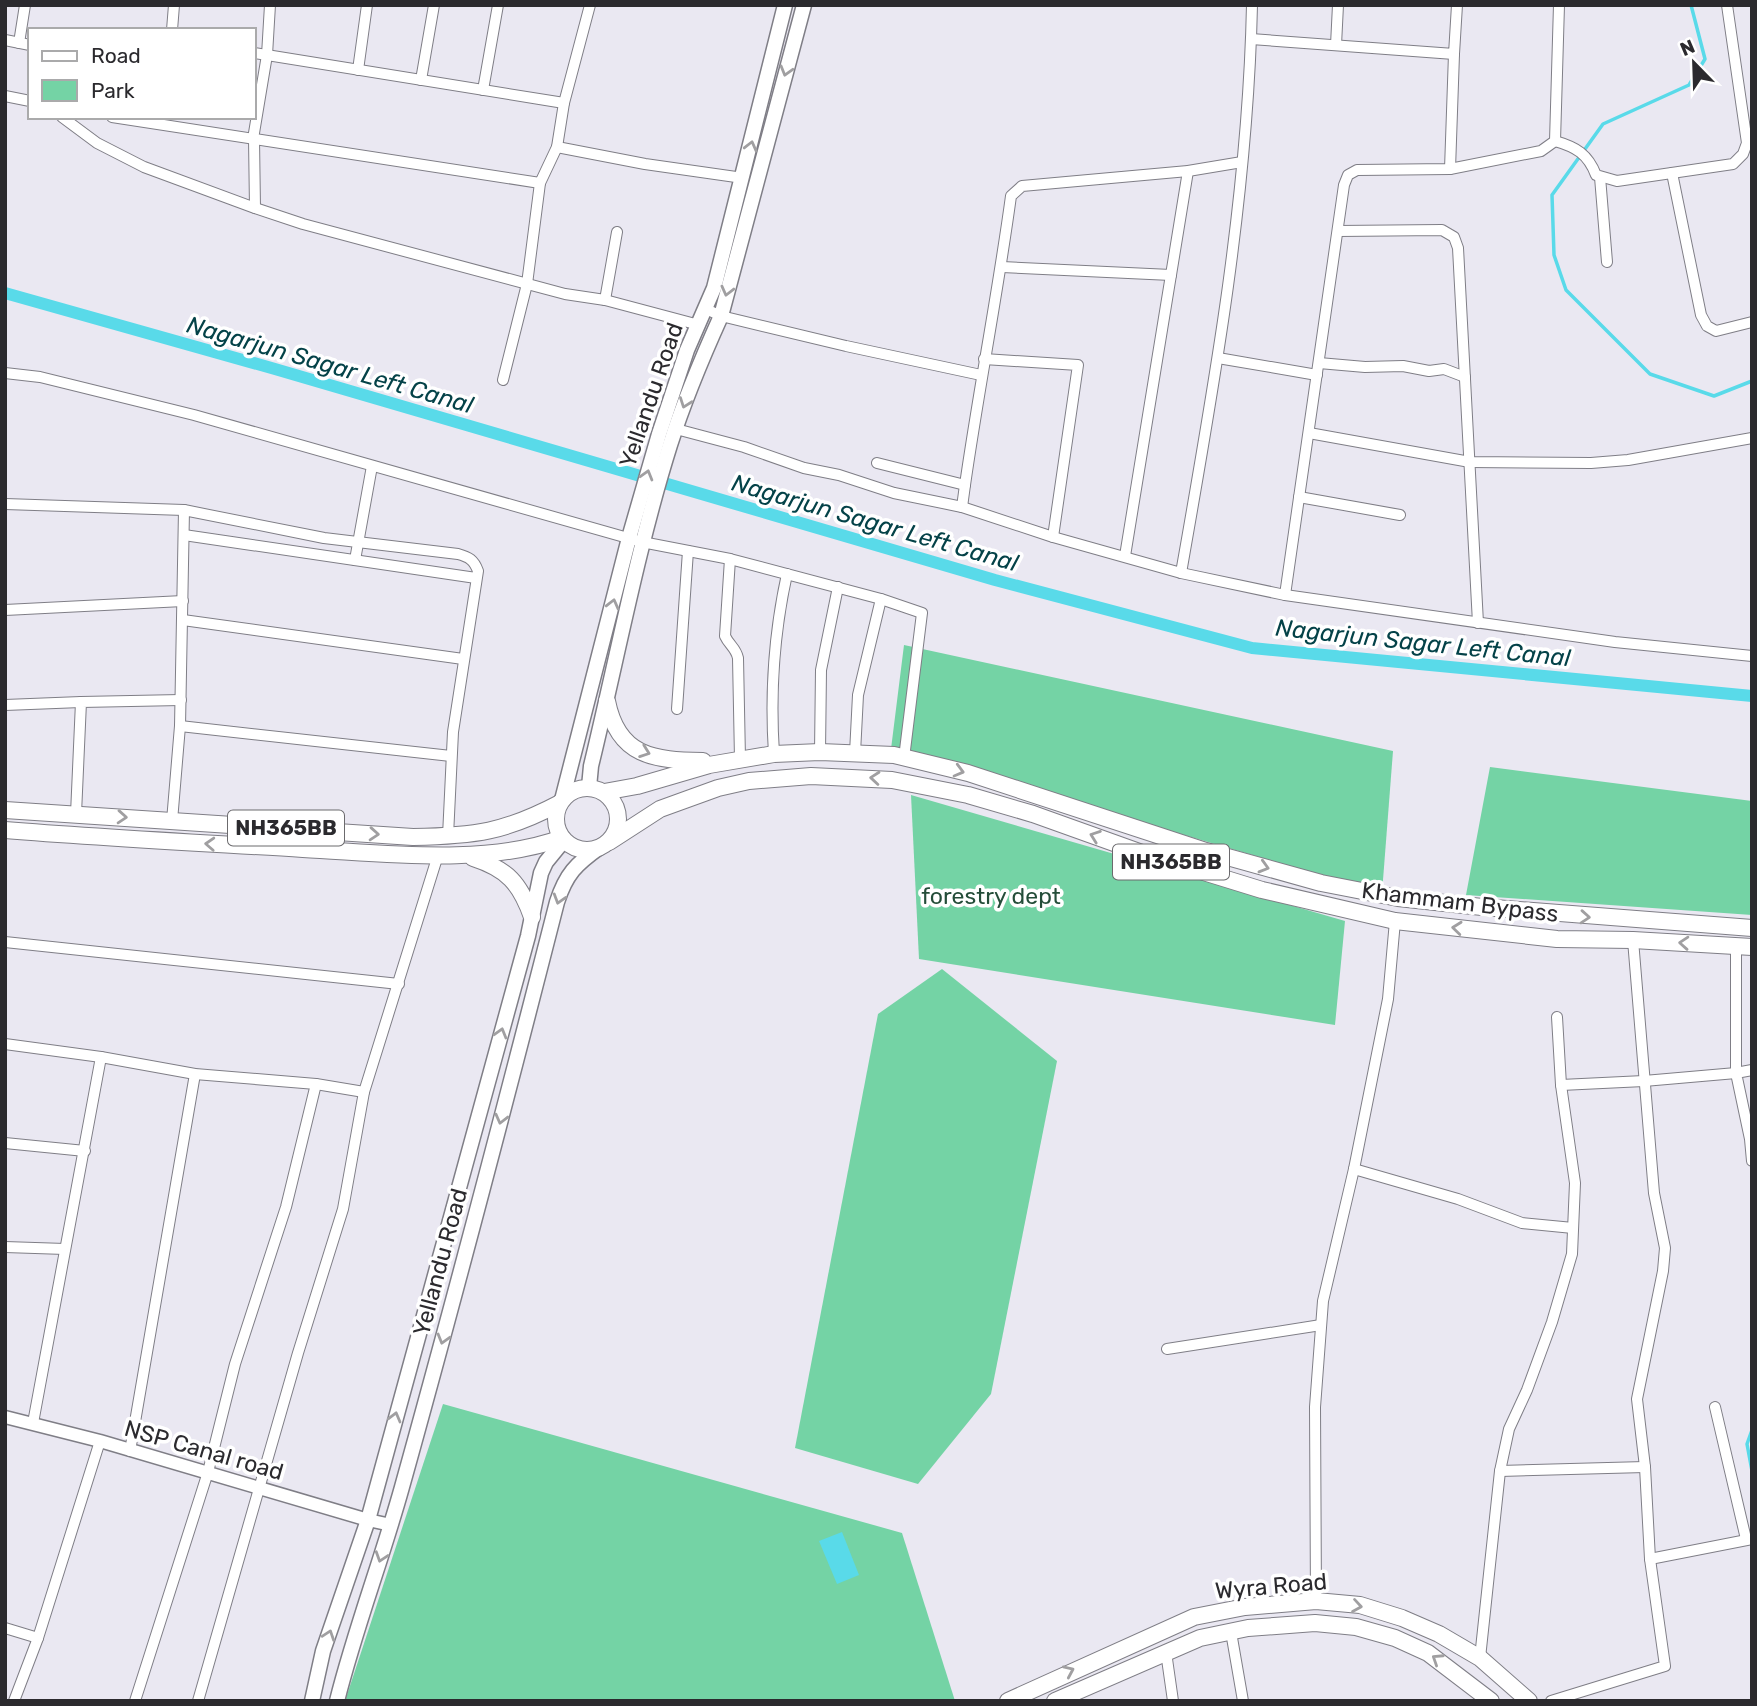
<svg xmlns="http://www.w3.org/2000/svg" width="1757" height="1706" font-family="Rubik,sans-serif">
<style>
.green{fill:#74d3a5}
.water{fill:#59dae9}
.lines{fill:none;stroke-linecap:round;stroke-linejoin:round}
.stream{stroke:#59dae9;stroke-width:3.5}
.canal{stroke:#59dae9;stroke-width:12}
.minor-casing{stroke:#7f7e86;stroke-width:12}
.tertiary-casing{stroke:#7f7e86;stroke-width:15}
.secondary-casing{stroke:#7f7e86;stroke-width:17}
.primary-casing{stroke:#7f7e86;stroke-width:18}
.trunk-casing{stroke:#7f7e86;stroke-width:18}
.minor{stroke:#fff;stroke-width:10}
.tertiary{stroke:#fff;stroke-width:12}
.secondary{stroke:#fff;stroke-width:14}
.primary{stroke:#fff;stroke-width:16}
.trunk{stroke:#fff;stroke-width:16}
.oneway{stroke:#a09fa1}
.labels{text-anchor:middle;stroke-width:7;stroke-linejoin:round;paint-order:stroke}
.shield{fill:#fff;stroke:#6b6a6d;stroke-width:2}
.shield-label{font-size:21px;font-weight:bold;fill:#2b2a2e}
.street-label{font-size:23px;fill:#2b2a2e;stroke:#fff}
.park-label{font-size:23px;fill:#244d39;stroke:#fff}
.water-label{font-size:24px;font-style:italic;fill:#044248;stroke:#fff}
</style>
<rect width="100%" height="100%" fill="#eae8f2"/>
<!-- green -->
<g class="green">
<polygon points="904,645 1393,751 1382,893 891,749"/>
<polygon points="1490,767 1752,801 1752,915 1466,895"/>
<polygon points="911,795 1345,921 1335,1025 919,959"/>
<polygon points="942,969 1057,1061 991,1394 918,1484 795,1448 878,1014"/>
<polygon points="443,1404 902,1533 955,1701 345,1701"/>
</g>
<!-- water -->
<polygon class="water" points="842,1532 859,1575 837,1584 819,1541"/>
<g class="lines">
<!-- stream -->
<g class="stream">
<polyline points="1691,5 1705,59 1689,85 1603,124 1552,195 1554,255 1566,290 1650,374 1714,396 1752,381"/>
<polyline points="1752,1430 1747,1444 1752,1471"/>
</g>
<!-- canal -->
<polyline class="canal" points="5,293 275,369 995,580 1252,648 1752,696"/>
<!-- minor casing -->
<g class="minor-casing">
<g id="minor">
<polyline points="172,30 174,5"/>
<polyline points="1251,39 1454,54 1457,5"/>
<polyline points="5,40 30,45"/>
<polyline points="19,43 25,5"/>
<polyline points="1336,45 1338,5"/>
<polyline points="254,53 564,103"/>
<polyline points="358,70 367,5"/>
<polyline points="421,80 434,5"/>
<polyline points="483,90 498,5"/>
<polyline points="5,96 30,101"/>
<polyline points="62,117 97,143 144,167 255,208 303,224 565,294 605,300 699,325"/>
<polyline points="112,117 540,183"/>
<polyline points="253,139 267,55 270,5"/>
<polyline points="254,139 255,208"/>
<path d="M1555,141C1576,147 1588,154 1596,175L1617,181L1733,164L1743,154L1747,143L1727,5"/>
<polyline points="557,147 645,164 743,178"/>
<polyline points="1450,169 1541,151 1555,141 1559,5"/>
<polyline points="1672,173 1701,315 1707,326 1716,331 1752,322"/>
<polyline points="1600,177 1607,262"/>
<polyline points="1338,231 1442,230 1454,237 1458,248 1478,623"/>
<polyline points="1002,267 1171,275"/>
<polyline points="605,300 617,232"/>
<polyline points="706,309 721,316 846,346 981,375"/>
<polyline points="1218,358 1317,375"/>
<polyline points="984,359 1078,365 1053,537"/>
<polyline points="1319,363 1365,367 1403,366 1429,371 1444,369 1465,377"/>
<polyline points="5,373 40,377 194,415 642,542 730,559 881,599 922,613 904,758"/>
<polyline points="503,380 527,284 540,183 557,147 564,103 590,5"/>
<polyline points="676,429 744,447 804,468 839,475 894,493 962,507 1053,537 1181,573 1285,595 1615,642 1752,656"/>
<polyline points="1309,433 1470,462 1591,463 1628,460 1752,438"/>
<path d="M877,463L965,485C979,388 998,292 1011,196L1022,186L1188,171L1242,162"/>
<polyline points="1299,497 1400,515"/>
<polyline points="5,504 184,510"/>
<polyline points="962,507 965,485"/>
<polyline points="184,535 476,578"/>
<polyline points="1125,556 1188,171"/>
<path d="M730,559L725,636C729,645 736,648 738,658L740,759"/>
<polyline points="355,560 372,466"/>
<path d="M1181,573C1214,386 1248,196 1252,5"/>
<polyline points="1285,595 1344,185 1348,175 1357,170 1450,169 1454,54"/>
<polyline points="5,610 183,601"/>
<polyline points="183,620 463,659"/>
<polyline points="5,705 81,702"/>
<polyline points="677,709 688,551"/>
<polyline points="180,726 451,756"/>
<polyline points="820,752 821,670 838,587"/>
<polyline points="855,753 858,695 881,599"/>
<path d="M774,754C770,694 774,633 787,574"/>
<polyline points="76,814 81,702 181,700"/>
<path d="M172,821L180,726L184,510L324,538L458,554C469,557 474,560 478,571L453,732L448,836"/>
<polyline points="5,942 399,984"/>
<polyline points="5,1044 101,1057 195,1074 316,1084 364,1092"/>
<polyline points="1752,1070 1736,1073 1750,1139 1752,1161"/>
<polyline points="1561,1085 1644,1081 1736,1073 1736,946"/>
<polyline points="5,1143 85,1151"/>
<polyline points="1354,1169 1458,1199 1522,1223 1573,1228"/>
<polyline points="5,1247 65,1249"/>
<polyline points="1167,1349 1321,1325"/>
<polyline points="1715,1407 1746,1539"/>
<polyline points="33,1423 101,1057"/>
<polyline points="130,1451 195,1074"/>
<polyline points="1500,1471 1645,1467"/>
<polyline points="1650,1559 1752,1539"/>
<polyline points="1316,1601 1315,1407 1323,1301 1354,1169 1388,999 1395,921"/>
<polyline points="5,1628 38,1638"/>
<polyline points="1231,1632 1243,1701"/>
<polyline points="1166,1652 1173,1701"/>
<polyline points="1480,1658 1500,1471 1509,1429 1527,1390 1552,1322 1572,1254 1575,1183 1561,1085 1557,1017"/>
<polyline points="14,1701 38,1638 100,1441"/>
<polyline points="135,1701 208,1472 235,1364 286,1207 316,1084"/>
<polyline points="198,1701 298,1353 343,1209 364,1092 438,855"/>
<polyline points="1551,1701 1665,1666 1650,1559 1645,1467 1637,1399 1663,1271 1665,1248 1654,1193 1633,940"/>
</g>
</g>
<!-- tertiary casing -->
<g class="tertiary-casing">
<polyline id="tertiary" points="5,1417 100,1441 368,1520 391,1525"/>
</g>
<!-- secondary casing -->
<g class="secondary-casing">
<g id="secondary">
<path d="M589,787L591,766C617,659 637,550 670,445C684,401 702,358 721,316L804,5"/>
<polyline points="562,800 629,538 659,434 687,350 714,288 785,5"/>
<polyline points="312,1701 323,1651 368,1520 528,936 541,873 546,862 564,840"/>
<path d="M337,1701C355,1629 382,1559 402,1487C456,1293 507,1098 557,902C566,874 576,864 600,847"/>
</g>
</g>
<!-- primary casing -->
<g class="primary-casing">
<g id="primary">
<polyline points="1008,1701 1194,1617 1245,1607 1316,1601 1360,1605 1402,1618 1439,1634 1480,1658 1529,1701"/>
<polyline points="1055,1701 1200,1638 1248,1628 1315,1623 1356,1627 1395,1638 1428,1653 1491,1701"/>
</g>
</g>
<!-- trunk casing -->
<g class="trunk-casing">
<g id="trunk">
<path d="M607,701C618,757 654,760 703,761"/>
<circle cx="587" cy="819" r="31"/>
<polyline points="604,792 637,786 709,765 774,754 820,752 894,755 968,773 1206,851 1321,883 1398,898 1482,907 1752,928"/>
<path d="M5,810L413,837C475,836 505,832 560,803"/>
<path d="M5,830C104,838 204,843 303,849C385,853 485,866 562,838"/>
<polyline points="609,842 660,809 718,788 749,781 811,776 892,780 968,795 1033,814 1142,853 1262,890 1395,921 1557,939 1633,940 1752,947"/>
<path d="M473,858C507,869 520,883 532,917"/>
</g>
</g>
<!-- minor -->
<use href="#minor" class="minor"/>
<!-- tertiary -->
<use href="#tertiary" class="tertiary"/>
<!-- secondary -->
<use href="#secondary" class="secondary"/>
<!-- primary -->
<use href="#primary" class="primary"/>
<!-- trunk -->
<use href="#trunk" class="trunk"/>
</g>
<!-- one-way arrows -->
<defs><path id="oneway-chevron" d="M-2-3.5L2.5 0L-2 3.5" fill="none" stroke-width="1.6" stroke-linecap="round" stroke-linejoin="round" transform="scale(1.75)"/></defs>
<g class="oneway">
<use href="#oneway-chevron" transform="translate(786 71) rotate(106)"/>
<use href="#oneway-chevron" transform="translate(751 146) rotate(-76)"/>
<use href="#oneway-chevron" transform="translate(727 291) rotate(104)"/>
<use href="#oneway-chevron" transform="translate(685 403) rotate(110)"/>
<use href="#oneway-chevron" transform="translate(647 475) rotate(-74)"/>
<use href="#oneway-chevron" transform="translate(613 604) rotate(-76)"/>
<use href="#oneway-chevron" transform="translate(645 752) rotate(20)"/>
<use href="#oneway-chevron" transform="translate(959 771) rotate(15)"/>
<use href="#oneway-chevron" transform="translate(875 778) rotate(-175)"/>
<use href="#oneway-chevron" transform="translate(122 817) rotate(4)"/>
<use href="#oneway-chevron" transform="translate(374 834) rotate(4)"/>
<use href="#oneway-chevron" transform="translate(1095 836) rotate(-160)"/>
<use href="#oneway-chevron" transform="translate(210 844) rotate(-177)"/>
<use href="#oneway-chevron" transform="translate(1264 867) rotate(16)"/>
<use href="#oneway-chevron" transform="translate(559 899) rotate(107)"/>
<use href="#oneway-chevron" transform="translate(1585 917) rotate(4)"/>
<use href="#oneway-chevron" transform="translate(1457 928) rotate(-174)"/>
<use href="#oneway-chevron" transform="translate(1684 943) rotate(-176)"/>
<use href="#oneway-chevron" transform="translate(501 1033) rotate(-74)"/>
<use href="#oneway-chevron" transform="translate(501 1119) rotate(104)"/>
<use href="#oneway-chevron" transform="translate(443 1339) rotate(106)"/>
<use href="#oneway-chevron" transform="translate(395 1417) rotate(-75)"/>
<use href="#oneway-chevron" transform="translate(381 1557) rotate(108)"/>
<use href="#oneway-chevron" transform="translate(1357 1606) rotate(9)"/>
<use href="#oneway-chevron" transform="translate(329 1635) rotate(-71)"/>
<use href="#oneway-chevron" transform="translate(1437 1659) rotate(-147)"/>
<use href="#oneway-chevron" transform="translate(1069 1671) rotate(-24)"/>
</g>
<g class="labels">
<!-- shield labels -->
<g class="shield">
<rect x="228" y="810.5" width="116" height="35" rx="5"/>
<rect x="1113" y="844.5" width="116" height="35" rx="5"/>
</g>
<g class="shield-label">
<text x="286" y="835">NH365BB</text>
<text x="1171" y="869">NH365BB</text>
</g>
<!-- street labels -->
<g class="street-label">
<text transform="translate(651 395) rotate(-71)" y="8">Yellandu Road</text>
<text transform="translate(1460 902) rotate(7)" y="8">Khammam Bypass</text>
<text transform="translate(440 1262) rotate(-75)" y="8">Yellandu Road</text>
<text transform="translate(204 1450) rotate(16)" y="8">NSP Canal road</text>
<text transform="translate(1271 1586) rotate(-5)" y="8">Wyra Road</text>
</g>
<!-- park labels -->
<g class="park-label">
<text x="991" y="904">forestry dept</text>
</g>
<!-- water labels -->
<g class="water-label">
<text transform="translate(330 365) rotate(16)" y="8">Nagarjun Sagar Left Canal</text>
<text transform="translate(875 523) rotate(16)" y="8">Nagarjun Sagar Left Canal</text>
<text transform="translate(1423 643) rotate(6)" y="8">Nagarjun Sagar Left Canal</text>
</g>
</g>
<!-- border -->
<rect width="1757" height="1706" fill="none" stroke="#2b2a2e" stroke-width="14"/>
<!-- legend -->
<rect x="28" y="28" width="228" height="91" fill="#ffffff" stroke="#aaaaab" stroke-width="2"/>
<rect x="42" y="51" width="35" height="10" fill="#ffffff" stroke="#aaaaab" stroke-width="2"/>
<text x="91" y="63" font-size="21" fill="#2b2a2e">Road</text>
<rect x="42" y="80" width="35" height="21" fill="#74d3a5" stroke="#aaaaab" stroke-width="2"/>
<text x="91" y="98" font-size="21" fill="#2b2a2e">Park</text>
<!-- north arrow -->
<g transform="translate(1694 63) rotate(337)" stroke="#ffffff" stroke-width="5" paint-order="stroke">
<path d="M0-5L12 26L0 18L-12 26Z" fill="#2b2a2e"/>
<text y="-10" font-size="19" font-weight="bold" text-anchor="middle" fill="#2b2a2e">N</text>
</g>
</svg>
